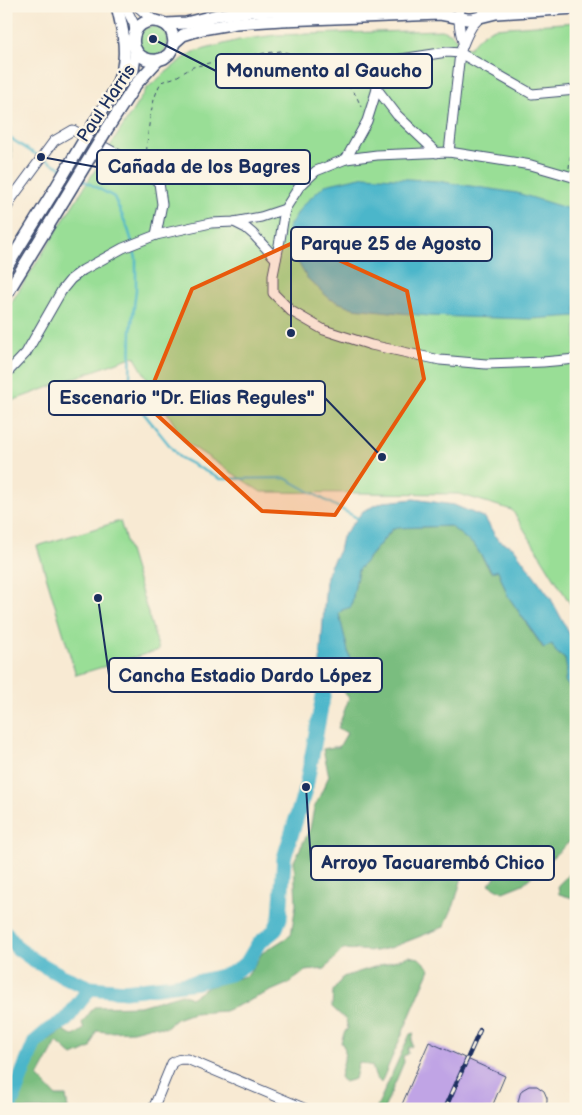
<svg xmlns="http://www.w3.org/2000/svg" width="582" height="1115" font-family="'Balsamiq Sans',sans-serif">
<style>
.green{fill:#99de96;stroke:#5a867a}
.forest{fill:#7abd7f;stroke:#4a766e}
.water{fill:#4cb6ca;stroke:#347294}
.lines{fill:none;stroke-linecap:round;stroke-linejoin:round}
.stream{stroke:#4cb6ca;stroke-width:2.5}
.river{stroke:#4cb6ca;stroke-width:15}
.building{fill:#c0a4e5}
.minor-casing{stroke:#3c4b70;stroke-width:11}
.major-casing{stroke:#3c4b70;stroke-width:14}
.path{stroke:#3c4b70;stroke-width:1;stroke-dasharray:4 4;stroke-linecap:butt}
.minor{stroke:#fff;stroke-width:9}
.major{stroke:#fff;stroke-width:11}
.rail-casing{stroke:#1b2f5e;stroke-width:4.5}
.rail{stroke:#fcf5e5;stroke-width:2.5;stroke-dasharray:8;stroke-linecap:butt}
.major-bridge-casing{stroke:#3c4b70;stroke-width:14;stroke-linecap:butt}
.major-bridge{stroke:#fff;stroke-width:11}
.marked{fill:#e8590c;fill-opacity:0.2;stroke:#e8590c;stroke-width:4;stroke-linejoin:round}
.labels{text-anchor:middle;stroke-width:5;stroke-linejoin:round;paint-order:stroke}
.street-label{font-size:18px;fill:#1b2f5e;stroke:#fcf5e5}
.leader{fill:none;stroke:#1b2f5e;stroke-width:2}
.callout-dot{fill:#1b2f5e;stroke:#fcf5e5;stroke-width:2}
.callout{fill:#fcf5e5;stroke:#1b2f5e;stroke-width:2}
.callout-label{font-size:19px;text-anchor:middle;font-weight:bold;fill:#1b2f5e}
</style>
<rect width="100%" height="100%" fill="#fcf5e5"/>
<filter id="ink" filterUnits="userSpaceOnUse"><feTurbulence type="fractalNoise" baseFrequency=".02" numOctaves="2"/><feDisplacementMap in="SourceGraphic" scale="10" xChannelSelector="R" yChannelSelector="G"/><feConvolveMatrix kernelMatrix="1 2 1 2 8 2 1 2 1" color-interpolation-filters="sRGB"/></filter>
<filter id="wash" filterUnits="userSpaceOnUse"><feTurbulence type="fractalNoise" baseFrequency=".0096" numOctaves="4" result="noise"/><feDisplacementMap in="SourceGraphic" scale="20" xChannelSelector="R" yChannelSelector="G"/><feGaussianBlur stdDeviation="1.12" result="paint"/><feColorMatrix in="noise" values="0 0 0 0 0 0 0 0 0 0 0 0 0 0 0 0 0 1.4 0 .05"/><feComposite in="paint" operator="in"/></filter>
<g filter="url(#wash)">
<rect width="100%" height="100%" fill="#f8ead3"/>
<!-- green -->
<g class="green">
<path d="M576,22V613L512,510L459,494L261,492L184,441L134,356L6,403V311L147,88L180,61L194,52L239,40L276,35L442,30C454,34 455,35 459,47L470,48C477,38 484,32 495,28Z"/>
<circle cx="153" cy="41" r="15"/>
<polygon points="120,521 159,650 76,675 37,546"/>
</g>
<!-- forest -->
<g class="forest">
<polygon points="6,6 9,6 8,104 12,158 6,173"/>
<polygon points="450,526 475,546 491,572 498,570 508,596 543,648 552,644 556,652 565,659 567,670 565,681 576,697 576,836 523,884 503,892 489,884 499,873 465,867 454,905 444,927 390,948 375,951 343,949 325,969 305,971 299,976 287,984 225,1011 193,1013 176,1019 165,1028 152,1026 133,1031 108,1032 96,1031 91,1048 73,1056 57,1042 38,1077 56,1096 66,1096 68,1109 15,1109 40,1046 63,1030 74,1036 84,1029 82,1023 94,1007 140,1006 182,994 191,998 208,987 248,975 262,953 291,935 296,904 294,861 310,829 314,808 329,776 323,749 334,747 339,747 347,733 338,728 349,698 335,682 337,676 350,683 352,668 339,614 342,610 351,606 358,570 394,528"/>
<polygon points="576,868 576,899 559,894 558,885"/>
<polygon points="409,956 419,958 430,969 381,1083 375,1076 372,1066 359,1062 355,1079 344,1082 340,1077 344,1060 345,1049 341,1042 344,1033 348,1028 346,1020 332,1007 333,991 343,977"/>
<polygon points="414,1033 412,1039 412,1046 408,1048 408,1054 403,1056 404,1062 384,1109 376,1109 410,1034"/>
</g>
<!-- water -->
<g class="water">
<polygon points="365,176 437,181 517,193 576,211 576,316 531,319 429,316 353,308 330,299 307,278 291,250 288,228 302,206 325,185"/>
<polygon points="414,499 454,505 485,518 497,539 502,542 513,547 550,597 576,646 576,697 565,681 567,670 565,659 556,652 552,644 544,648 508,596 498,570 492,572 475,546 450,526 393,528 358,570 351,607 342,610 339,614 352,668 328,670 320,663 326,580 330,566 339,551 342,537 363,511 383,502"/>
</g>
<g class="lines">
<!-- stream -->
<g class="stream">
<polyline points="6,131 10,138 30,151 63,169"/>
<polyline points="81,179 114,197 128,229 132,242"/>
<polyline points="133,248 136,258 136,290 131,331 130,379 141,410 179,457 220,479 285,478 359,519"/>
</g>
<!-- river -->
<g class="river">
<polyline points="6,933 17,948 35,961 64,977 90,988 125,991 197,982 230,974 246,964 258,944 275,930 280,918 284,858 306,787 328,670 328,651"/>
<polyline points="9,1109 24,1069 35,1042 49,1030 66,1020 90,988"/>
</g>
</g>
<g id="blocks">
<!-- building -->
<g class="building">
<polygon points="429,1042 505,1076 491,1109 400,1109"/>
<polygon points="529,1086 537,1086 544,1091 547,1098 547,1102 544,1109 521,1109 518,1102 520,1094 522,1090"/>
</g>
</g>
</g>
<g filter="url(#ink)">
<use href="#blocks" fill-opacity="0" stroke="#3c4b70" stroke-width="1"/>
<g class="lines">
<!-- minor casing -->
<g class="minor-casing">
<g id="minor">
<polyline points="125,6 134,24 135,32"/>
<polyline points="137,6 153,20"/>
<path d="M461,6C457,17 460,32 463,42"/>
<polyline points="375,63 377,89 397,115 437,153"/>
<polyline points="335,73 375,63 447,52 460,53 532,94 576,90"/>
<path d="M449,152L460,53C463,44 467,34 472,26C478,19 484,15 487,6"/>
<polyline points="346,159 367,121 377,89"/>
<polyline points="576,178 531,165 449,152 377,155 346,159 316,171 299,187 285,209 280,240 273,275 273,293 291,311 324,330 371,345 440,360 486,364 543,362 576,359"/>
<polyline points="6,210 12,198 54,141 73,130 145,169 159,183 162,204 156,235"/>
<polyline points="234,222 246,228 253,234 276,259"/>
<polyline points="6,374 26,353 62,290 71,279 83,270 123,248 156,235 211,223 234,222 261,217 285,209"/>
<path d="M153,1109L172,1063C177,1059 180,1059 187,1059L306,1109"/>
</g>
</g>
<!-- major casing -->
<g class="major-casing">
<g id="major">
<polyline points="166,24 186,23 217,15 250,11 411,6"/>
<path d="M158,60C122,63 128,13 160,22C170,25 173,32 174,43"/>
<path d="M115,90C118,82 121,75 123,67C127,47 122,26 117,6"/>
<polyline points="96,120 115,90 133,70 136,50"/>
<polyline points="107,129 136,84 158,60 164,58 169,54 172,49 174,43 183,35 202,29 236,23 282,20 440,14 467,19 472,19 496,13 576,8"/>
<polyline points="6,268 52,194"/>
<polyline points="6,295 64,200"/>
</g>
</g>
<!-- path -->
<g class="path">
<polyline points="342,80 356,95 361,107"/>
<path d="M146,159C148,133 149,106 161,82L176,77L193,67L229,58L281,51L308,59L327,69"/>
<polyline points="569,168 574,123 574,99"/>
</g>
<!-- minor -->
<use href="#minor" class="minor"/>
<!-- major -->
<use href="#major" class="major"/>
<!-- rail casing -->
<g class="rail-casing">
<polyline id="rail" points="445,1109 480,1030"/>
</g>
<!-- rail -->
<use href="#rail" class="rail"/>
<!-- major-bridge casing -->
<g class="major-bridge-casing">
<g id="major-bridge">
<polyline points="52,194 96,120"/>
<polyline points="64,200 107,129"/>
</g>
</g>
<!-- major-bridge -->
<use href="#major-bridge" class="major-bridge"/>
</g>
</g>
<!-- marked area -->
<path class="marked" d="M297,241L407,291L424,379L335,515L262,511L145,404L192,289Z"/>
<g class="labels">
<!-- street labels -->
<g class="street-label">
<text transform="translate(106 103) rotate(-56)" y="6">Paul Harris</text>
</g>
</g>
<!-- callouts -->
<path class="leader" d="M153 39L216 71M41 157L97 167M291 333L291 244M382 457L325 398M98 598L109 675M306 787L311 863"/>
<g class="callout-dot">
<circle cx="153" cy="39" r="5"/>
<circle cx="41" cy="157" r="5"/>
<circle cx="291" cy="333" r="5"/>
<circle cx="382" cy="457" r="5"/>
<circle cx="98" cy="598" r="5"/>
<circle cx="306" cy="787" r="5"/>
</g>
<g class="callout">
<rect x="216" y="54" width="216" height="34" rx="5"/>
<rect x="97" y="150" width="213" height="34" rx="5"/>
<rect x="291" y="227" width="201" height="34" rx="5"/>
<rect x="49" y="381" width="276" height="34" rx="5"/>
<rect x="109" y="658" width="273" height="34" rx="5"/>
<rect x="311" y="846" width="243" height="34" rx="5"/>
</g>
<g class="callout-label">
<text x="324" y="77">Monumento al Gaucho</text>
<text x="204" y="173">Cañada de los Bagres</text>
<text x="391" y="250">Parque 25 de Agosto</text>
<text x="187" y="404">Escenario "Dr. Elias Regules"</text>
<text x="245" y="682">Cancha Estadio Dardo López</text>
<text x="433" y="869">Arroyo Tacuarembó Chico</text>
</g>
<!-- margin -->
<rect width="582" height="1115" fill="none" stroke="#fcf5e5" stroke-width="25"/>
</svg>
